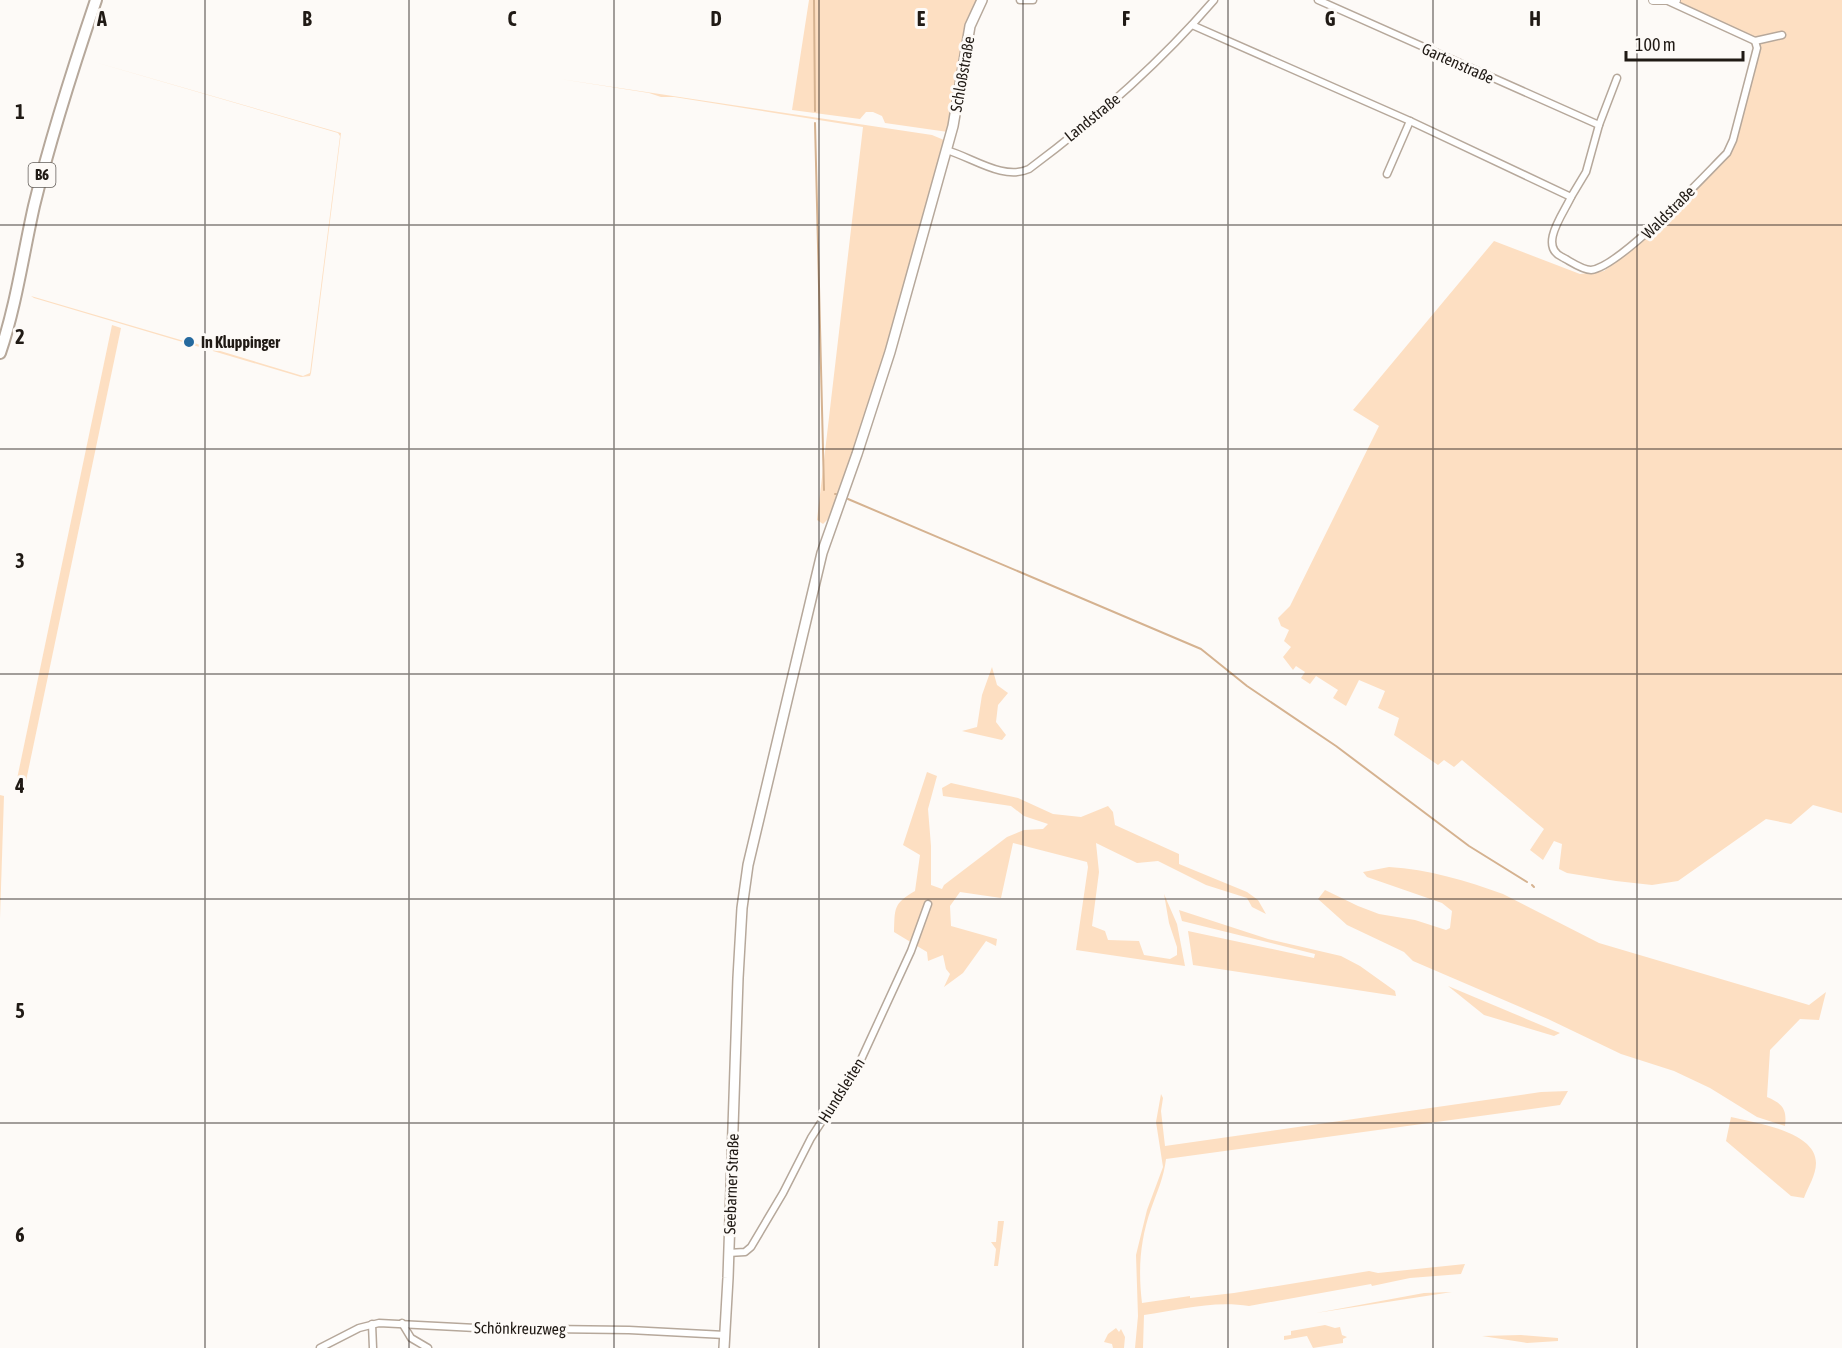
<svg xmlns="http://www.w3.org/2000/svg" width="1842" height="1348" font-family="'Asap Condensed',sans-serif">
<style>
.green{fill:#fddfc2}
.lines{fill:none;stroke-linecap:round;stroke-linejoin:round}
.stream{stroke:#d5b290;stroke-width:2}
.minor-casing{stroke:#b6a89b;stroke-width:9}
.tertiary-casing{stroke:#b6a89b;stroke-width:10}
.secondary-casing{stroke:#b6a89b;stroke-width:12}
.primary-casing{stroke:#b6a89b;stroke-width:14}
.minor{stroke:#fff;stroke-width:6}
.tertiary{stroke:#fff;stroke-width:8}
.secondary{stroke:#fff;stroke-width:9}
.primary{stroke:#fff;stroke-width:10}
.grid{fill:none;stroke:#201a15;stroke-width:1.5;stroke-opacity:0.55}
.poi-dot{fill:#25699e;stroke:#fdfaf7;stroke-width:2}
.labels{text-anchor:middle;stroke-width:6;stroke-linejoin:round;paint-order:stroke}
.shield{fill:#fdfaf7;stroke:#625d59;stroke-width:1.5}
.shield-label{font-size:15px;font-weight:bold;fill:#201a15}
.street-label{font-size:16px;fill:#201a15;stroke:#fdfaf7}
.poi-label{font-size:16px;font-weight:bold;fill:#201a15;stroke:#fdfaf7;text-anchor:start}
.grid-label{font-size:20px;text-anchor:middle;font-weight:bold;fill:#201a15;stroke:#fdfaf7;stroke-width:6;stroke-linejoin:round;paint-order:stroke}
</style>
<rect width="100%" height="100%" fill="#fdfaf7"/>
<!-- green -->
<g class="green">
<polygon points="809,0 977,0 964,29 948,132 885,123 882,116 873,112 866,112 860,119 792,110"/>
<polygon points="1673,0 1842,0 1842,813 1813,805 1791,824 1766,819 1678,881 1652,885 1616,881 1567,873 1559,869 1562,844 1554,841 1543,860 1530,850 1544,829 1462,760 1454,767 1444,760 1438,765 1394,735 1399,718 1378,708 1385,691 1359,680 1346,706 1333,698 1338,690 1316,676 1310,684 1301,678 1305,672 1296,666 1293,670 1283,657 1291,647 1284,641 1289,630 1281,626 1278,618 1290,606 1379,426 1353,410 1494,241 1580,274 1604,271 1642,240 1732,150 1761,41"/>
<polygon points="91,61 341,133 311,373 310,376 301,377 34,298 31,296 184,341 190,340 197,344 303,376 310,373 340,136 338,133"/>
<polygon points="560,79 932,135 944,140 882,364 838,498 828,519 823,524 817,520 863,127 674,97 661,97 649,93"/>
<polygon points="112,325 121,328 26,781 17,779"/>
<polygon points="992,667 997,685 1008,693 998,705 996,722 1006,735 1002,740 962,731 977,727 982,695"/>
<path d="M927,772L937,776L928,809L931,846V885L942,889L944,885L1007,837L1024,830L1043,829L1048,824L1024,816L1011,806L943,796L942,788L951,783L1018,798L1053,814L1081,817L1108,806L1113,812L1115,825L1179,854V864L1247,892L1258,900L1266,914L1252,907L1247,898L1206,885L1158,861L1137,863L1096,843L1099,872L1092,926L1105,931L1108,940L1139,941L1144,955L1170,959L1177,955V947L1169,923L1164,894L1177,924L1185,966L1076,950L1088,867L1087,862L1013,843L1001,898L960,892L950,906L951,926L997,939L996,946L986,941L963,973L944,987L950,974L946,969L943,955L928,961L927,952L894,932C895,908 893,904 915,891L920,855L903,845Z"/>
<polygon points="0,795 4,796 0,918"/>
<path d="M1389,867C1428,869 1467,881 1503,894L1599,943L1809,1005L1826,992L1819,1020L1800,1019L1770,1050L1767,1097C1783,1104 1787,1109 1785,1126L1757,1117L1710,1088L1674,1071L1621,1054L1548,1019L1413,961L1404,952L1347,925L1318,899L1325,890L1358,906L1379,914L1415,920L1446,930L1450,928L1452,911L1442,903L1367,877L1363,872Z"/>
<polygon points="1179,910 1268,939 1341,956 1360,966 1395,991 1396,996 1193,965 1188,931 1314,958 1315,954 1182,921"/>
<polygon points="1448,986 1560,1033 1554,1036 1484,1015"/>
<path d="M1568,1091L1560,1105L1166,1159C1164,1177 1157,1192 1151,1209C1140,1240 1138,1270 1142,1303L1190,1296V1298L1234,1293L1369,1271L1378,1273L1465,1264L1461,1274L1410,1278L1372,1286L1371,1284L1249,1306C1214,1300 1178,1310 1144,1315L1143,1348H1135L1138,1316L1136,1255L1147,1210L1163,1167L1156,1122L1161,1094L1163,1098L1161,1111L1165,1146L1541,1092Z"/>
<path d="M1731,1117C1755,1123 1816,1131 1816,1163C1816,1175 1808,1187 1804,1198L1791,1196L1726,1141Z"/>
<polygon points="998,1221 1004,1221 998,1266 994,1266 996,1249 991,1242 996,1242"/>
<polygon points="1452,1292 1316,1313 1424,1293"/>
<polygon points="1325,1325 1335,1328 1340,1327 1342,1335 1347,1337 1343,1339 1343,1343 1313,1348 1307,1336 1284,1340 1284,1336 1291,1335 1291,1331"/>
<polygon points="1116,1328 1119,1332 1121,1329 1125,1337 1124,1348 1113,1348 1112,1344 1104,1342 1108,1334"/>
<polygon points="1521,1335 1558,1338 1558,1341 1527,1343 1482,1336"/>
</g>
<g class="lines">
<!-- stream -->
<g class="stream">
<polyline points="814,0 815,111"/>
<polyline points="815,123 824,490"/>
<polyline points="835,494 836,494"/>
<polyline points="848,499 1201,649 1247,686 1336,746 1469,846 1527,882"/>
<polyline points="1532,885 1534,887"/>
</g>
<!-- minor casing -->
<g class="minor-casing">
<g id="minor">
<polyline points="1020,0 1033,0"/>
<polyline points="1318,0 1599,125"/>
<polyline points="1668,1 1755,41 1782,35"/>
<path d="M1192,25L1410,121L1571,197C1564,213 1538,246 1562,257C1570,261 1582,270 1591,270C1620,267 1703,177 1727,153L1733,140L1757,48L1755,41"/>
<path d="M946,150C972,157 1003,181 1029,169C1096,119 1159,64 1214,0"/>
<polyline points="1387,174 1410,121"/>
<polyline points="1571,197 1586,172 1599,125 1617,78"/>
<polyline points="728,1253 745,1252 751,1247 783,1193 811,1138 859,1064 911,951 928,904"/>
<polyline points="402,1323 411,1338 428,1348"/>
<polyline points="372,1324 373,1348"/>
<polyline points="320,1348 359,1328 379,1323 476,1328 629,1330 725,1335"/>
</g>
</g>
<!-- tertiary casing -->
<g class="tertiary-casing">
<polyline id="tertiary" points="1653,0 1676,0"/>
</g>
<!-- secondary casing -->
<g class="secondary-casing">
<polyline id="secondary" points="724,1348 728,1278 738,978 742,908 748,865 822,553 857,454 890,352 953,126 970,26 982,0"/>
</g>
<!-- primary casing -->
<g class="primary-casing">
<path id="primary" d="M0,353C16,306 23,255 34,206C51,136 73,68 96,0"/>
</g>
<!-- minor -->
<use href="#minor" class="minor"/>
<!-- tertiary -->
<use href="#tertiary" class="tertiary"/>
<!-- secondary -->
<use href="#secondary" class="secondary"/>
<!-- primary -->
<use href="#primary" class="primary"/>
</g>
<!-- grid -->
<path class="grid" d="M205,0V1348M409,0V1348M614,0V1348M819,0V1348M1023,0V1348M1228,0V1348M1433,0V1348M1637,0V1348M0,225H1842M0,449H1842M0,674H1842M0,899H1842M0,1123H1842"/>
<!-- markers -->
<circle class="poi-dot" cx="189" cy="342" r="6"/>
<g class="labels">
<!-- shield labels -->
<rect class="shield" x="28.5" y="163" width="27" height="24" rx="4.5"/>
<g class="shield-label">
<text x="42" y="180">B6</text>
</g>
<!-- street labels -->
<g class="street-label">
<text transform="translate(1458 63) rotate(24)" y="6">Gartenstraße</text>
<text transform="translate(962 74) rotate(-80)" y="6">Schloßstraße</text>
<text transform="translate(1092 117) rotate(-39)" y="6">Landstraße</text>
<text transform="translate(1668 212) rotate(-45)" y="6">Waldstraße</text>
<text transform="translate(841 1090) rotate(-58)" y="6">Hundsleiten</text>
<text transform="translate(731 1184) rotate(-88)" y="6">Seebarner Straße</text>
<text transform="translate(520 1328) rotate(1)" y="6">Schönkreuzweg</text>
</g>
<!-- poi labels -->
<g class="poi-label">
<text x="201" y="348">In Kluppinger</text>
</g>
</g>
<g class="grid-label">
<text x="102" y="26">A</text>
<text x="307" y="26">B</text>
<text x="512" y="26">C</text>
<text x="716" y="26">D</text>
<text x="921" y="26">E</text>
<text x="1126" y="26">F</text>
<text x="1330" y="26">G</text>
<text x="1535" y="26">H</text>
<text x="20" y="119">1</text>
<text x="20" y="344">2</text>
<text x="20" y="568">3</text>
<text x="20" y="793">4</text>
<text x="20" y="1018">5</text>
<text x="20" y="1242">6</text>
</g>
<!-- scale -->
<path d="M1626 51v9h117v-9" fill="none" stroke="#201a15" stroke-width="3"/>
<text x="1635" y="51" font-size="18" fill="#201a15" stroke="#fdfaf7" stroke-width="4.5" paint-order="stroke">100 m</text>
</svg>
